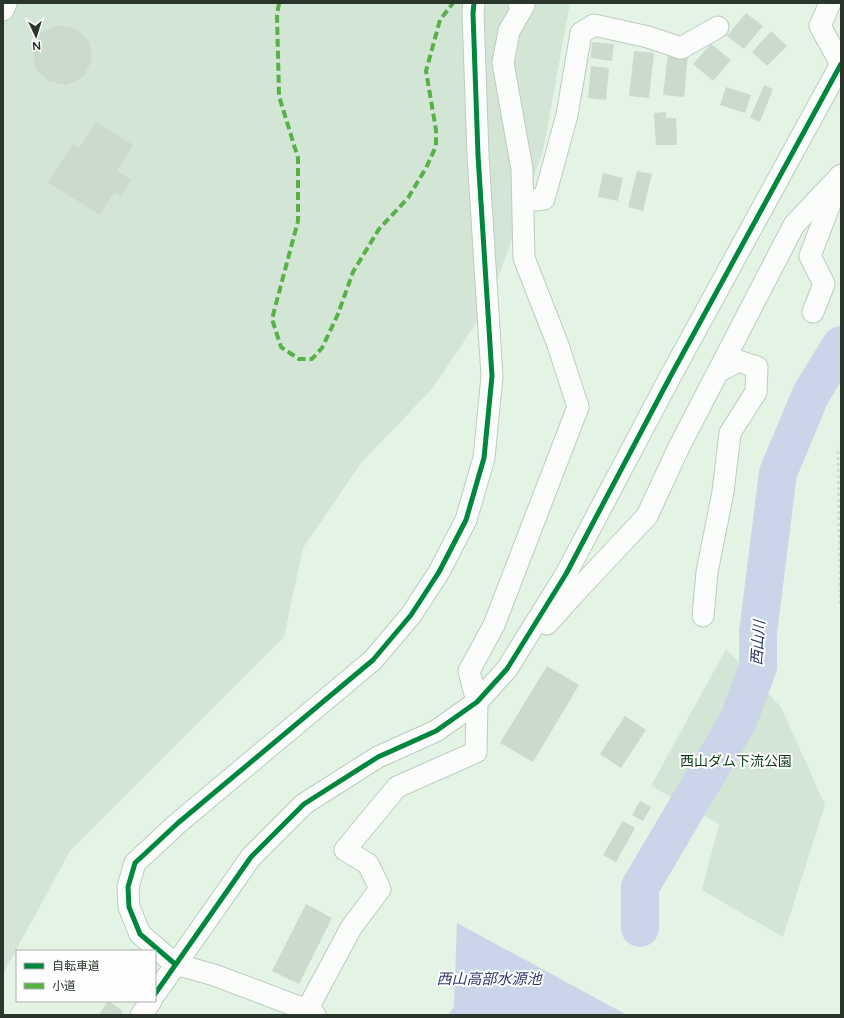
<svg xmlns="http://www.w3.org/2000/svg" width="844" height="1018" font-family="'Varela Round','Noto Sans JP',sans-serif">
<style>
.green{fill:#d3e5d5}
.water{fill:#cad5e9}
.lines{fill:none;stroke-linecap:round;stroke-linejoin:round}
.river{stroke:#cad5e9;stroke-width:38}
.building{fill:#ccd9cd}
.minor-casing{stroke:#becbbf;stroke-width:23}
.path{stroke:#d3d8d3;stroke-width:2.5;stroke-dasharray:3 3;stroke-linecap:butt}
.minor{stroke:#fbfdfb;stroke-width:21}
.quiet{stroke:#56b246;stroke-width:4;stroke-dasharray:8 4;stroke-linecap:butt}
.cycleway-casing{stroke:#fefefe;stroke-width:8}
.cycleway{stroke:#00873e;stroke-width:5}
.labels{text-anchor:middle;stroke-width:4;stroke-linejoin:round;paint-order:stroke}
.park-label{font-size:14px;fill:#0b3b18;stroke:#fefefe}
.water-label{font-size:15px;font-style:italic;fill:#303a67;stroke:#fefefe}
</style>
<rect width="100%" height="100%" fill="#e3f4e5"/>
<!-- green -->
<g class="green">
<polygon points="3,3 570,3 543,151 489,304 432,389 361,463 303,548 284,637 70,851 3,974"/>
<polygon points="726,649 781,707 825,805 783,937 702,890 719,824 651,786"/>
</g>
<!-- water -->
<polygon class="water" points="457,923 627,1015 448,1015 454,1007"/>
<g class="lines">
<!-- river -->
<polyline class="river" points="640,928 640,887 738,721 758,667 758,633 778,473 811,394 841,345"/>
</g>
<!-- building -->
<g class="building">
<polygon points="746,13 763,26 744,49 727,36"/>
<polygon points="58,25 76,29 90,42 92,60 83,77 67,85 48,81 35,68 33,50 41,33"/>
<polygon points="771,31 787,46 767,66 752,52"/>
<polygon points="592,42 614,44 612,61 591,58"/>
<polygon points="711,44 731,60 713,81 693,64"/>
<polygon points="634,51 654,53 649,98 629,96"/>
<polygon points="668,53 688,55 684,97 663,95"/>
<polygon points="591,66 609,68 606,100 588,98"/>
<polygon points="764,85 773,89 760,122 750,118"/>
<polygon points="726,87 751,95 745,113 720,105"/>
<polygon points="666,112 666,118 676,118 677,145 656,145 654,113"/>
<polygon points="96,122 133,145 117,171 131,180 121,196 114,192 100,215 48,182 73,144 79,148"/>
<polygon points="637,171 652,174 643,211 628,207"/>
<polygon points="603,173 623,178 618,201 598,197"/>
<polygon points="547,666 579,685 533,762 500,743"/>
<polygon points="625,716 646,730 621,768 600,754"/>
<polygon points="640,801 651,807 643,821 632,815"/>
<polygon points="623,821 635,828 616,862 603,855"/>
<polygon points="306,904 332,918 299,984 272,971"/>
<polygon points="108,1001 123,1011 121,1015 99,1015"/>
</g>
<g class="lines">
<!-- minor casing -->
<g class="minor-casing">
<g id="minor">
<polyline points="830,3 820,26 841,64"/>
<polyline points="3,10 6,3"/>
<polyline points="523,201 544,199 567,115 581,33 594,25 648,37 681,48 718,27"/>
<polyline points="813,312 824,284 810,256 837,185"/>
<polyline points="703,616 707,572 723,492 730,433 756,392 757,367 738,361 718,372"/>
<polyline points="547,624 572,596 647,516 679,447 794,225 841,175"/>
<polyline points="155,994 251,857 304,804 378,757 436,731 477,702 507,669 566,574 669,379 841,64"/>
<polyline points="307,1010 351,928 380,889 368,864 345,850 397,787 476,752 477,702 469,671 494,625 578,407 558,345 524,258 522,169 503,63 509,31 524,5 519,3"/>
<polyline points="141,1015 151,1001"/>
<polyline points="315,1015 307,1010 214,975 175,964 140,934 129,907 128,887 135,863 178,823 373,660 411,615 439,572 466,520 484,458 492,376 478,155 473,13 474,3"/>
</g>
</g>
<!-- path -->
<polyline class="path" points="840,604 838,453 841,447"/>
<!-- minor -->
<use href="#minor" class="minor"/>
<!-- quiet -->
<polyline class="quiet" points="279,3 277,15 279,96 298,158 298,221 272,319 281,347 299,359 312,359 322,348 338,314 353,272 379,229 408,198 426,168 436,146 436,130 426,71 440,20 453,3"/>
<!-- cycleway casing -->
<g class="cycleway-casing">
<g id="cycleway">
<polyline points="175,964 140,934 129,907 128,887 135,863 178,823 373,660 411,615 439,572 466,520 484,458 492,376 478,155 473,13 474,3"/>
<polyline points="155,994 251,857 304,804 378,757 436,731 477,702 507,669 566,574 669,379 841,64"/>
</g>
</g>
<!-- cycleway -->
<use href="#cycleway" class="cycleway"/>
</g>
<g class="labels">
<!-- park labels -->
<g class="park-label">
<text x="736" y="766">西山ダム下流公園</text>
</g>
<!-- water labels -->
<g class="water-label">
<text transform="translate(758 643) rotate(-86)" y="5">西山川</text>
<text x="489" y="984">西山高部水源池</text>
</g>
</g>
<!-- border -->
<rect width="844" height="1018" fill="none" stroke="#2a352b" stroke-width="8"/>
<!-- legend -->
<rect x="16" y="950" width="140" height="52" fill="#fefefe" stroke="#a9aeaa"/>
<rect x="24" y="963" width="20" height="6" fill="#00873e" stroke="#a9aeaa"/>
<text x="52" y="970" font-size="12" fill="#2a352b">自転車道</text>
<rect x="24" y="983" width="20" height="6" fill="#56b246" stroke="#a9aeaa"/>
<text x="52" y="990" font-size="12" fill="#2a352b">小道</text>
<!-- north arrow -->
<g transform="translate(36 36) rotate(176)" stroke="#fefefe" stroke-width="3" paint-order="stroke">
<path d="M0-3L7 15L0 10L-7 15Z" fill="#2a352b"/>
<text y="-6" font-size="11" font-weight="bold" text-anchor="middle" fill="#2a352b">N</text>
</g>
</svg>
